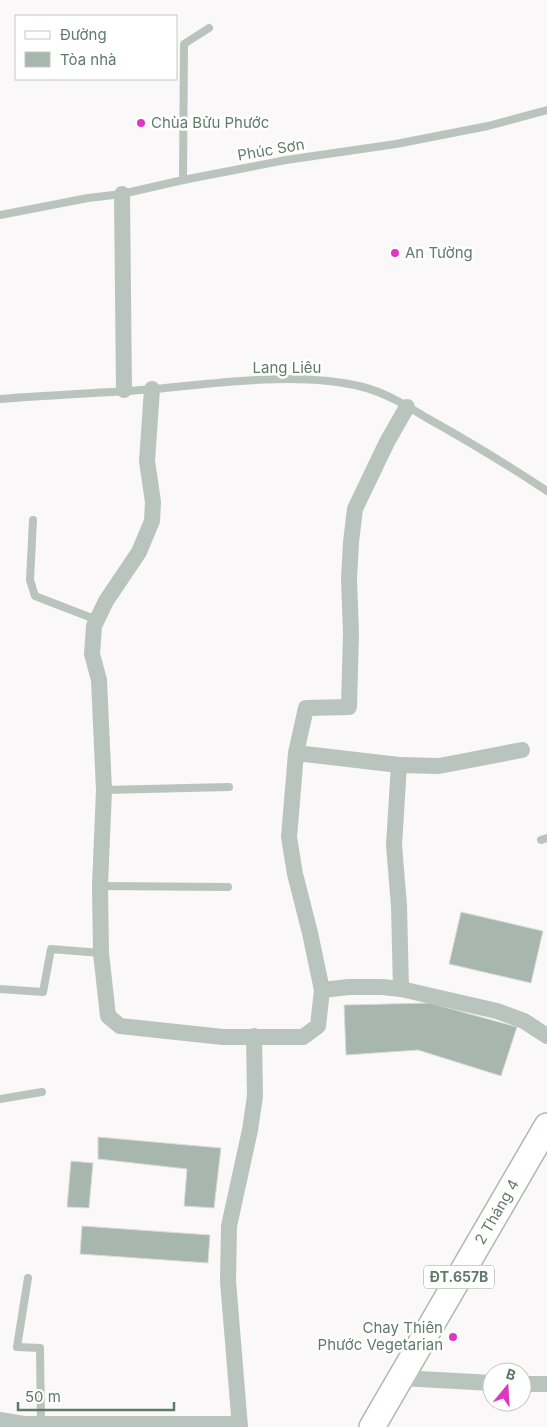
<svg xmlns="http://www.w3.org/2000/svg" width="547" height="1427" font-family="Inter,sans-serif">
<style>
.building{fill:#a8b7ad;stroke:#dcdada}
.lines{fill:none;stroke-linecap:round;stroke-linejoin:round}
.primary-casing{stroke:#aeb9b2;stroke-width:28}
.lane{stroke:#bac4be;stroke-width:8}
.street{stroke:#bac4be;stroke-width:16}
.primary{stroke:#fff;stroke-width:25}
.poi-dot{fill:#dc36c2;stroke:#fff;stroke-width:2}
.labels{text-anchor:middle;stroke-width:5;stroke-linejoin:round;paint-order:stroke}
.shield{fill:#fff;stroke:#90a397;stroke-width:1}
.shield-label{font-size:14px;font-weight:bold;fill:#617b6b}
.poi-label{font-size:15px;fill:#617b6b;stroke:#fff;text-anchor:start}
.street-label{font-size:15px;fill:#617b6b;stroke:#fff}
</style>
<rect width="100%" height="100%" fill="#faf8f8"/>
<!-- building -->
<g class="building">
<polygon points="461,912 543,931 531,983 449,964"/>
<polygon points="430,1003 517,1027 501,1076 418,1050 346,1055 344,1005"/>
<polygon points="98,1137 221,1148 214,1208 184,1206 187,1169 98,1159"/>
<polygon points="71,1161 93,1163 89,1208 67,1207"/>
<polygon points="82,1226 210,1235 208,1263 80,1254"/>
</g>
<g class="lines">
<!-- primary casing -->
<g class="primary-casing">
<polyline id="primary" points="372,1427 547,1126"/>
</g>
<!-- lane -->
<g class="lane">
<polyline points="183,180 184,44 209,28"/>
<polyline points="0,215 88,198 122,194 183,180 286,160 396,144 488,126 547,110"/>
<path d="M0,399C52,395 104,393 155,389C220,383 299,371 363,387C386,393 407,406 427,418C468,441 508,465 547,491"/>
<polyline points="33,520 30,580 35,596 97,620"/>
<polyline points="104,790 229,787"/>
<polyline points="541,840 547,838"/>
<polyline points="100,886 228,887"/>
<polyline points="0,989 43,992 51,949 101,953"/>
<polyline points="0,1099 42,1092"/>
<polyline points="28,1278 17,1347 40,1348 41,1424"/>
</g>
<!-- street -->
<g class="street">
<polyline points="122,194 124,390"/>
<polyline points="152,389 147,461 153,502 152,521 139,552 106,601 94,626 92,654 99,680 104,790 100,886 101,953 108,1016 120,1026 223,1037 303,1037 318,1026 322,990 349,987 382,987 401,989 497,1011 524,1021 547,1036"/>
<polyline points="296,753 399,765"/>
<polyline points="401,989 399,906 394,845 399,765 439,766 522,750"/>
<polyline points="322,990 310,933 295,874 289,837 296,753 306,708 349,707 351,633 349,580 351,542 355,509 387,442 407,407"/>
<polyline points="401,1378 492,1383"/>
<polyline points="522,1384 547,1384"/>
<polyline points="0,1420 24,1424 238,1424"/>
<polyline points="240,1427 228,1281 229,1226 250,1130 255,1096 254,1036"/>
</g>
<!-- primary -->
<use href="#primary" class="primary"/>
</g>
<!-- markers -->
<g class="poi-dot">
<circle cx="141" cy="123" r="5"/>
<circle cx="395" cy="253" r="5"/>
<circle cx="453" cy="1337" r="5"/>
</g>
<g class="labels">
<!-- shield labels -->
<rect class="shield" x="424" y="1265.5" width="70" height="23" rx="4"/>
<g class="shield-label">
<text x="459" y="1282">ĐT.657B</text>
</g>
<!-- poi labels -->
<g class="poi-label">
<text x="151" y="128">Chùa Bửu Phước</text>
<text x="405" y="258">An Tường</text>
<text x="443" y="1333" text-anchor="end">Chay Thiên<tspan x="443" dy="17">Phước Vegetarian</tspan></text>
</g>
<!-- street labels -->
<g class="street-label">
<text transform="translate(271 150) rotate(-10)" y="5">Phúc Sơn</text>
<text x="287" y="373">Lang Liêu</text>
<text transform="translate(497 1212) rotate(-60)" y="5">2 Tháng 4</text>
</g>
</g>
<!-- legend -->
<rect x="15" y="15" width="162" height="65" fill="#ffffff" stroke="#c0cac4"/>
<rect x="25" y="31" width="25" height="8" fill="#ffffff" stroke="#c0cac4"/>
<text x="60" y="40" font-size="15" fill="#617b6b">Đường</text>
<rect x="25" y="52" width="25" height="15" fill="#a8b7ad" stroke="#c0cac4"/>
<text x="60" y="65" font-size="15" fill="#617b6b">Tòa nhà</text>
<!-- north arrow -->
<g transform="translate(507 1387) rotate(18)"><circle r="24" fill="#ffffff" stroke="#c0cac4"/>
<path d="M0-4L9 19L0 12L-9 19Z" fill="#dc36c2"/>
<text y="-8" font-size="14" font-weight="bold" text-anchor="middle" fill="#617b6b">B</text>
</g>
<!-- scale -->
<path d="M18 1402v8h156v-8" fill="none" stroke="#617b6b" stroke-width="2.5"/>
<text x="25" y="1402" font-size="15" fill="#617b6b" stroke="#ffffff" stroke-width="4" paint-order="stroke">50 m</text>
</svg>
